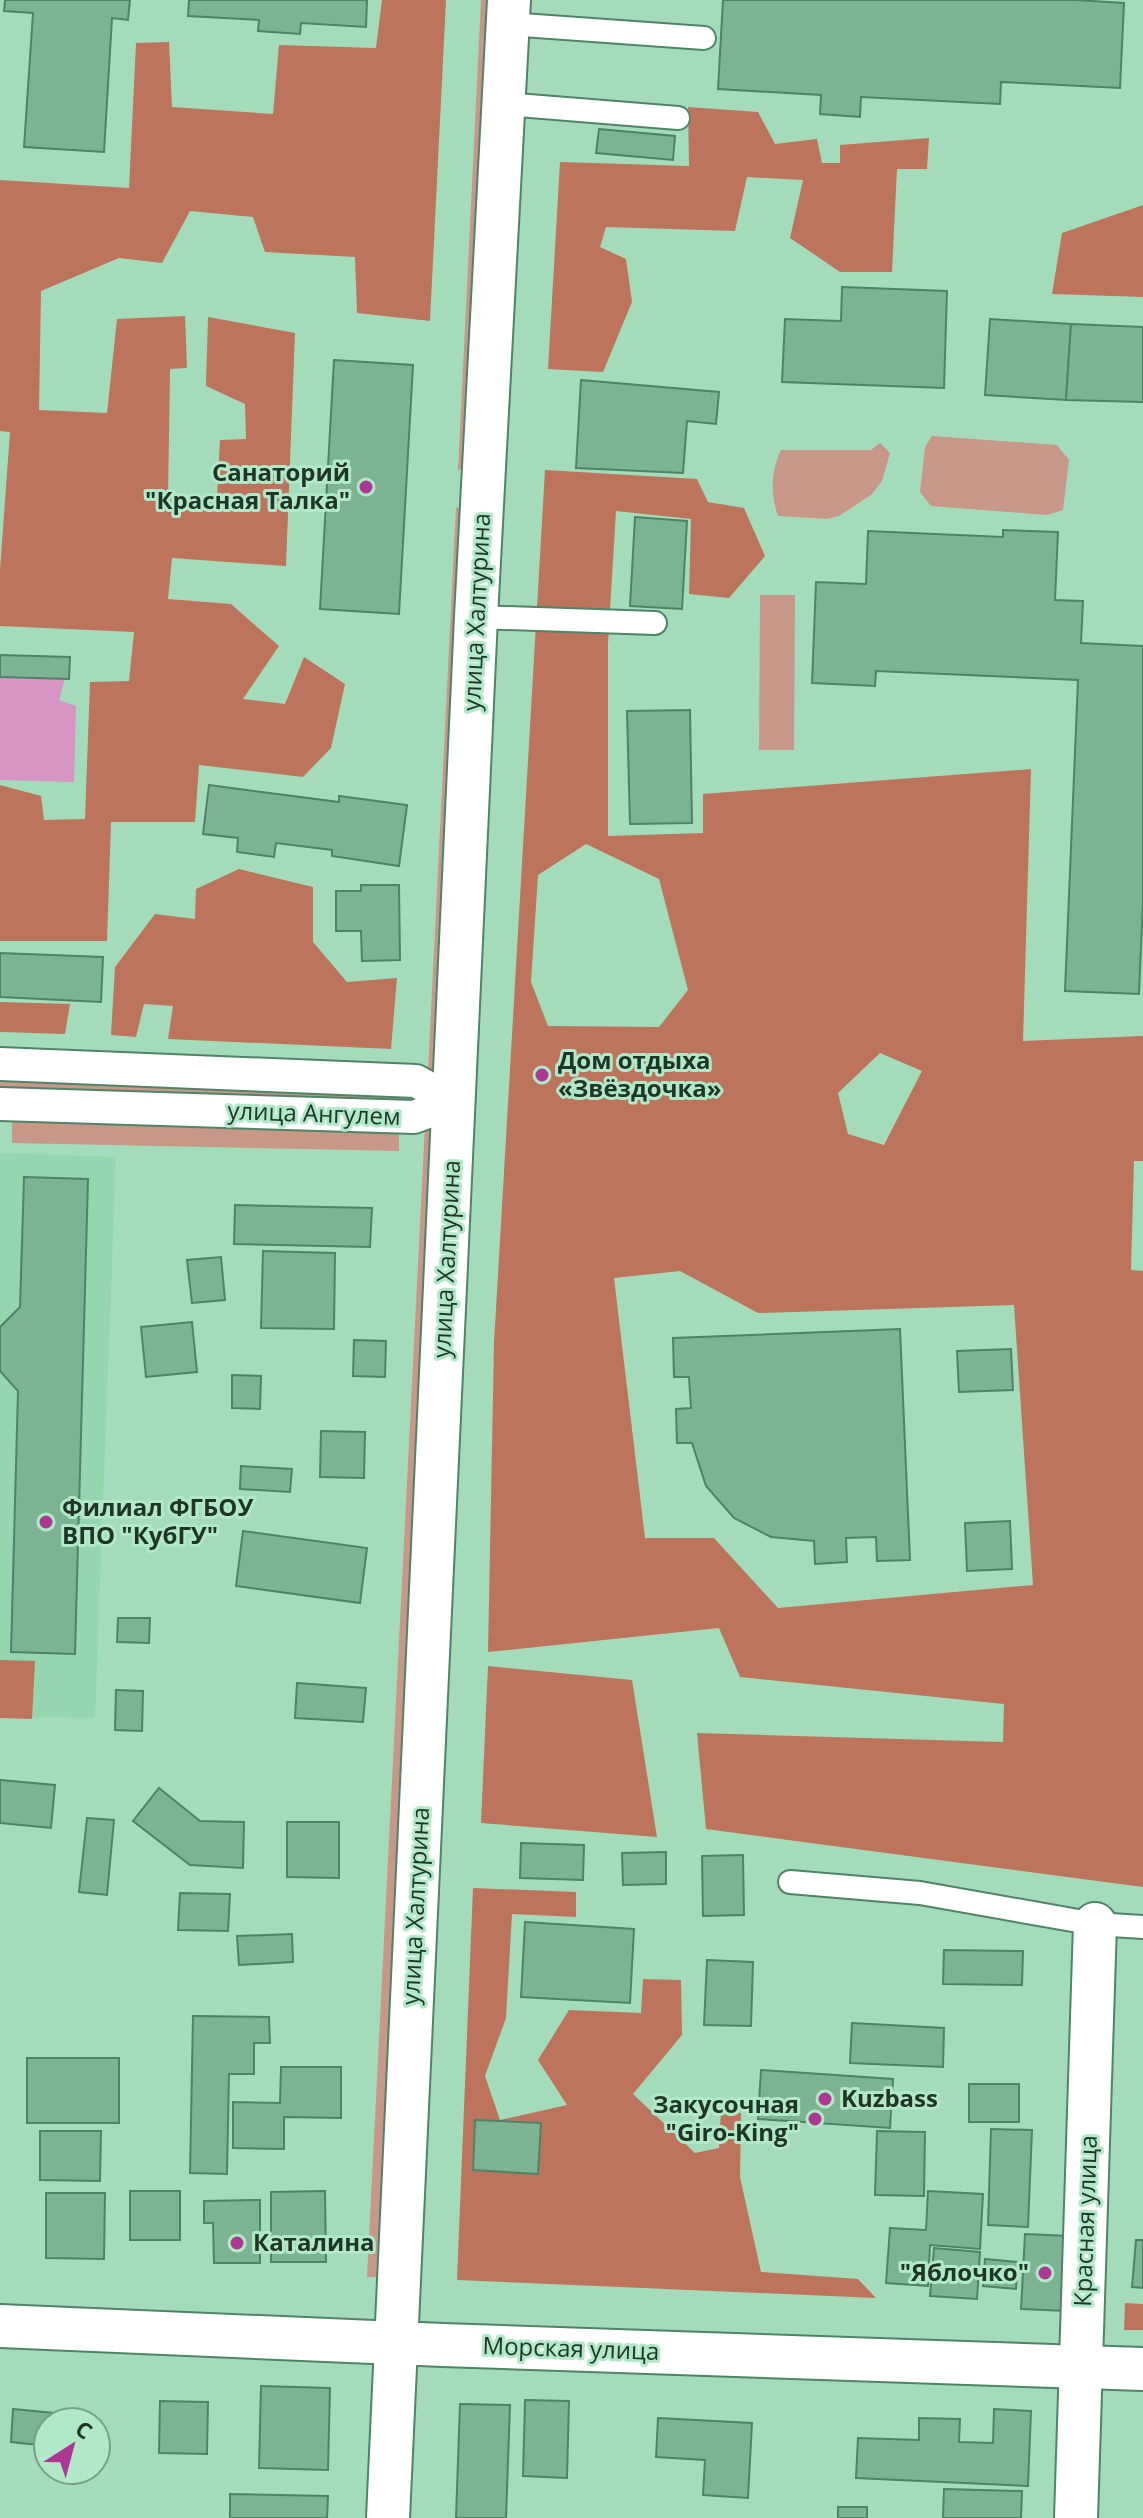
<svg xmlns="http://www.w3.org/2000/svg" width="1143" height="2518" font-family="'Open Sans',sans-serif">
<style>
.built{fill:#95d5af}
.green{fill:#c79787}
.forest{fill:#bc745d;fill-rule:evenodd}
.water{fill:#d695c2}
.building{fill:#7cb393;stroke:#4e8365;stroke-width:2}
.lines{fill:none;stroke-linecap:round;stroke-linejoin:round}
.service-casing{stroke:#4f8466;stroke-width:26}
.pedestrian-casing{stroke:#4f8466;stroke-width:36}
.minor-casing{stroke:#4f8466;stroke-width:46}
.service{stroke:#fff;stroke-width:22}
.pedestrian{stroke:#fff;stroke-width:32}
.minor{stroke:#fff;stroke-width:42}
.poi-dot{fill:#ab3891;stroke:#b1e9c8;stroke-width:3}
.labels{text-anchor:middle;stroke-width:6;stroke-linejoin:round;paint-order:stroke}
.poi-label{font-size:24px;font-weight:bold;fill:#1e3528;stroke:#b1e9c8;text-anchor:start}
.street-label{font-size:24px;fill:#1e3528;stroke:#b1e9c8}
</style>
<rect width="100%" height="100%" fill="#a4dcbb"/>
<!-- built -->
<polygon class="built" points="0,1153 116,1157 95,1718 0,1716"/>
<!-- green -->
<g class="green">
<polygon points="481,0 494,0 472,460 458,471"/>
<polygon points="932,436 1057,445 1069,460 1063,510 1047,515 931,506 920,492 925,447"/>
<path d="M880,443L890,453L882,481L871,495L839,516L827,519L778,516C770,493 771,471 781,450H871Z"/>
<polygon points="456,507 470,515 442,1085 428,1072"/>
<polygon points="760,595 795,595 794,750 759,750"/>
<polygon points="0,1070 407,1087 406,1112 0,1097"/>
<polygon points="12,1114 399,1127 399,1151 12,1143"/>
<polygon points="441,1118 385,2277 367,2277 425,1125"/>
</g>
<!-- forest -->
<g class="forest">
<polygon points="382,0 446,0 430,321 357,313 355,257 265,252 253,217 190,211 162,263 119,258 41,291 39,410 107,413 117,319 185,316 187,368 170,369 168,498 217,497 220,440 246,439 245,404 206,386 208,317 295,333 286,566 172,558 168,599 231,604 279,646 243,699 285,704 304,657 345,684 331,748 303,777 199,765 195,822 111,822 107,941 0,941 0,785 41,796 44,820 85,819 90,682 129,681 134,632 0,626 0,570 10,432 0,431 0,180 129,188 136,43 169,42 172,107 273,114 279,45 376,48"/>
<polygon points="688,107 758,112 775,144 817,139 822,163 840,163 840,145 929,138 927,169 897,169 892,272 840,272 790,238 803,180 747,177 735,231 606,227 600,247 626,259 632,302 603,372 548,369 560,162 689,166"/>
<polygon points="1143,205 1143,297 1052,294 1062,233"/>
<path d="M545,470L697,479L708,502L744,508L765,556L729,598L689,594L691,519L616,511L608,643V836L703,833V794L1031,769L1023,1041L1143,1036V1161H1134L1131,1270L1143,1271V1887L706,1829L697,1733L1003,1742L1004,1704L740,1677L719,1628L488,1652L494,1343ZM586,844L659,879L688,990L659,1027L548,1026L531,982L538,875ZM880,1053L922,1071L884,1145L848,1134L838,1093ZM680,1271L758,1313L1014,1305L1033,1585L778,1608L714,1538H645L614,1278Z"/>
<polygon points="239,869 313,887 313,942 347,982 397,978 391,1049 168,1039 173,1006 144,1004 136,1037 111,1035 115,967 155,914 195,919 196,889"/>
<polygon points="0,1002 70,1004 65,1034 0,1032"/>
<polygon points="0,1660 35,1661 32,1719 0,1718"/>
<polygon points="488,1666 632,1680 657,1837 481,1823"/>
<polygon points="473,1888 576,1892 576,1917 512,1914 506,2018 485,2076 500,2120 567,2105 538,2060 569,2010 641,2013 643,1979 681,1980 682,2035 633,2094 695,2153 719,2148 721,2110 741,2113 740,2177 761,2272 858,2279 876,2298 457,2280"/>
<polygon points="1125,2303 1143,2304 1143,2330 1124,2330"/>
</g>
<!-- water -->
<polygon class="water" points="0,663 69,664 59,700 76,706 74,782 0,780"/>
<!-- building -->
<g class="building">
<polygon points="5,0 130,0 128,20 112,18 104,152 24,147 33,13 4,11"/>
<polygon points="189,0 367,0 366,27 301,23 300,34 258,31 259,20 188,16"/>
<polygon points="723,0 1076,0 1124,3 1120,88 1001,82 1000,104 861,97 860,117 820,114 821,95 718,89"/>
<polygon points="599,129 675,136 673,160 596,153"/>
<polygon points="842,287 947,291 944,388 782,382 785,319 841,321"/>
<polygon points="990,319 1071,324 1066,400 985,395"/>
<polygon points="1071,324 1143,327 1143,402 1066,400"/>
<polygon points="334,360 413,365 399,614 320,609"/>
<polygon points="581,380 719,392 716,424 687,421 683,473 576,468"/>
<polygon points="635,517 687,521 682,609 630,606"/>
<polygon points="1003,530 1058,532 1055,600 1083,601 1081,643 1143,646 1143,901 1139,994 1065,991 1078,680 876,671 875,686 812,683 816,582 866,584 868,531 1003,537"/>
<polygon points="0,655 70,657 69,679 0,677"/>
<polygon points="690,710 692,823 630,824 627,711"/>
<polygon points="209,785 339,802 339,796 407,805 399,866 332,856 332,850 276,843 274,857 237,852 238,838 203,834"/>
<polygon points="361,885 399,885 400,960 362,961 361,931 336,931 336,891 361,891"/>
<polygon points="0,953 103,957 101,1002 0,997"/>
<polygon points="24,1177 88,1179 75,1654 11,1652 18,1391 0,1371 0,1327 20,1307"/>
<polygon points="235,1205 372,1208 370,1247 234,1244"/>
<polygon points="263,1251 335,1253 334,1329 261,1328"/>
<polygon points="221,1257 225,1300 192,1303 187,1260"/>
<polygon points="192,1322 197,1372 146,1377 141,1327"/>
<polygon points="900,1329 910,1560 877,1561 876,1537 846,1538 847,1562 815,1564 814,1541 771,1537 734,1518 706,1486 692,1443 677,1443 676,1409 691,1408 689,1377 674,1377 673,1338"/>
<polygon points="354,1340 386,1341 385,1377 353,1376"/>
<polygon points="1011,1349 1013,1390 959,1392 957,1351"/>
<polygon points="232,1375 261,1376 260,1409 232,1408"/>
<polygon points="321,1431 365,1432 364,1478 320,1477"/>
<polygon points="241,1466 292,1469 290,1492 240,1489"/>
<polygon points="1010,1521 1012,1569 967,1571 965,1523"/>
<polygon points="243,1531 367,1548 360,1603 236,1586"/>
<polygon points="118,1618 150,1618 149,1643 117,1642"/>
<polygon points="297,1683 366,1688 363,1722 295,1718"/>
<polygon points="116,1690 143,1691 142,1731 115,1730"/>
<polygon points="0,1780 55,1785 51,1828 0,1823"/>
<polygon points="159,1788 200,1821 244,1822 243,1868 190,1865 133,1821"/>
<polygon points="87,1818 114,1820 107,1895 79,1892"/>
<polygon points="287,1822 339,1822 339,1878 287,1877"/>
<polygon points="521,1843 584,1845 583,1880 520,1878"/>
<polygon points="666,1852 666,1884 623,1885 622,1853"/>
<polygon points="743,1855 744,1915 703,1916 702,1856"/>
<polygon points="180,1893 230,1894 228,1931 178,1930"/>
<polygon points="525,1922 634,1929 630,2003 521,1997"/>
<polygon points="292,1934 293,1962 239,1965 237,1936"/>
<polygon points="944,1950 1023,1951 1022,1985 943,1984"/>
<polygon points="707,1960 753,1962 751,2026 704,2025"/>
<polygon points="193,2016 269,2017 270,2043 254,2043 254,2074 229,2074 227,2174 190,2173"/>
<polygon points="852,2023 944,2028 943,2067 850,2063"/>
<rect x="27" y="2058" width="92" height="65"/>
<polygon points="281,2067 341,2067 341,2118 284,2117 284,2149 233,2148 233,2102 280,2103"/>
<polygon points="761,2070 893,2079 890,2128 758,2119"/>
<rect x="969" y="2084" width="50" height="38"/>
<polygon points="475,2120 541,2123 538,2174 473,2170"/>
<polygon points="991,2129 1032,2130 1028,2227 988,2225"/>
<polygon points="40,2131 101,2131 100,2181 40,2180"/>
<polygon points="877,2131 925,2132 924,2196 875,2195"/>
<rect x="130" y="2191" width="50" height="49"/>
<polygon points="325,2191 326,2262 271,2262 271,2192"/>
<polygon points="928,2191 983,2194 980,2249 930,2245 928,2286 886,2283 890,2228 926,2230"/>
<polygon points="46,2193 105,2193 104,2259 46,2258"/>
<polygon points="260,2200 260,2263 214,2263 213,2223 204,2223 204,2201"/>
<polygon points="1025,2234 1070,2236 1067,2311 1021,2309"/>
<polygon points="1136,2240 1143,2240 1143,2288 1132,2287"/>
<polygon points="934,2248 980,2252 977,2299 930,2296"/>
<polygon points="985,2259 1018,2262 1016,2289 983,2286"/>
<polygon points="261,2386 330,2388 328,2470 259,2468"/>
<polygon points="525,2400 569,2401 567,2478 523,2476"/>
<polygon points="160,2401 208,2402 207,2454 159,2453"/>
<polygon points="460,2404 510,2405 506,2518 456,2518"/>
<polygon points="13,2409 75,2415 74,2422 48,2422 48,2446 11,2442"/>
<polygon points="994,2409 1031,2411 1028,2486 856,2478 858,2438 919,2440 919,2418 960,2419 959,2442 993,2443"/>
<polygon points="658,2418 752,2423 748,2498 703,2495 705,2460 656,2457"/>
<polygon points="944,2489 1022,2491 1021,2518 943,2518"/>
<polygon points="230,2494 328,2496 327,2518 230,2518"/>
<rect x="838" y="2507" width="29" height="11"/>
</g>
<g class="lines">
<!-- service casing -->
<g class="service-casing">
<g id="service">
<polyline points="508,24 704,38"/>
<polyline points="504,104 678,118"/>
<polyline points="476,617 655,623"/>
<polyline points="790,1882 920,1893 1095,1924 1143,1927"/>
</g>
</g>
<!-- pedestrian casing -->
<g class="pedestrian-casing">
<g id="pedestrian">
<polyline points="0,1064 416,1081 454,1102"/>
<polyline points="0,1104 414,1117 454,1102"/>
</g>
</g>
<!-- minor casing -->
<g class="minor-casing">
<g id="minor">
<polyline points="0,2326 443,2345 1143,2369"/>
<polyline points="388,2518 476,617 509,0"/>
<polyline points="1076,2518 1095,1924"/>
</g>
</g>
<!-- service -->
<use href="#service" class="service"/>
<!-- pedestrian -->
<use href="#pedestrian" class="pedestrian"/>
<!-- minor -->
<use href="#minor" class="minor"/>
</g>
<!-- markers -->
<g class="poi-dot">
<circle cx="366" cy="487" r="8"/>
<circle cx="542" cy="1075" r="8"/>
<circle cx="46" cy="1522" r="8"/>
<circle cx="825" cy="2099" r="8"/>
<circle cx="815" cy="2119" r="8"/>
<circle cx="237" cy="2243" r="8"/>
<circle cx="1045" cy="2273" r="8"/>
</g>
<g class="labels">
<!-- poi labels -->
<g class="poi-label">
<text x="350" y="481" text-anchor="end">Санаторий<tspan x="350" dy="28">"Красная Талка"</tspan></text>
<text x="558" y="1069">Дом отдыха<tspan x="558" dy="28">«Звёздочка»</tspan></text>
<text x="62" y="1516">Филиал ФГБОУ<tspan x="62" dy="28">ВПО "КубГУ"</tspan></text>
<text x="841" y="2107">Kuzbass</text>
<text x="799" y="2113" text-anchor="end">Закусочная<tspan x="799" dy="28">"Giro-King"</tspan></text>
<text x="253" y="2251">Каталина</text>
<text x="1029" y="2281" text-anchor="end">"Яблочко"</text>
</g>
<!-- street labels -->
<g class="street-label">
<text transform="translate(477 612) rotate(-87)" y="8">улица Халтурина</text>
<text transform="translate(314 1114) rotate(2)" y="8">улица Ангулем</text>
<text transform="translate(447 1259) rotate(-87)" y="8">улица Халтурина</text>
<text transform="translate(416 1906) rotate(-87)" y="8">улица Халтурина</text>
<text transform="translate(1086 2221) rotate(-88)" y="8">Красная улица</text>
<text transform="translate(571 2349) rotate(2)" y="8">Морская улица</text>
</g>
</g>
<!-- north arrow -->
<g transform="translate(72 2446) rotate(36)"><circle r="38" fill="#b1e9c8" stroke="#76a188" stroke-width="2"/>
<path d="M0-6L14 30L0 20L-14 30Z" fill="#ab3891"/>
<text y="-12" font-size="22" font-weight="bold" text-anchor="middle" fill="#1e3528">С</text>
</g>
</svg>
